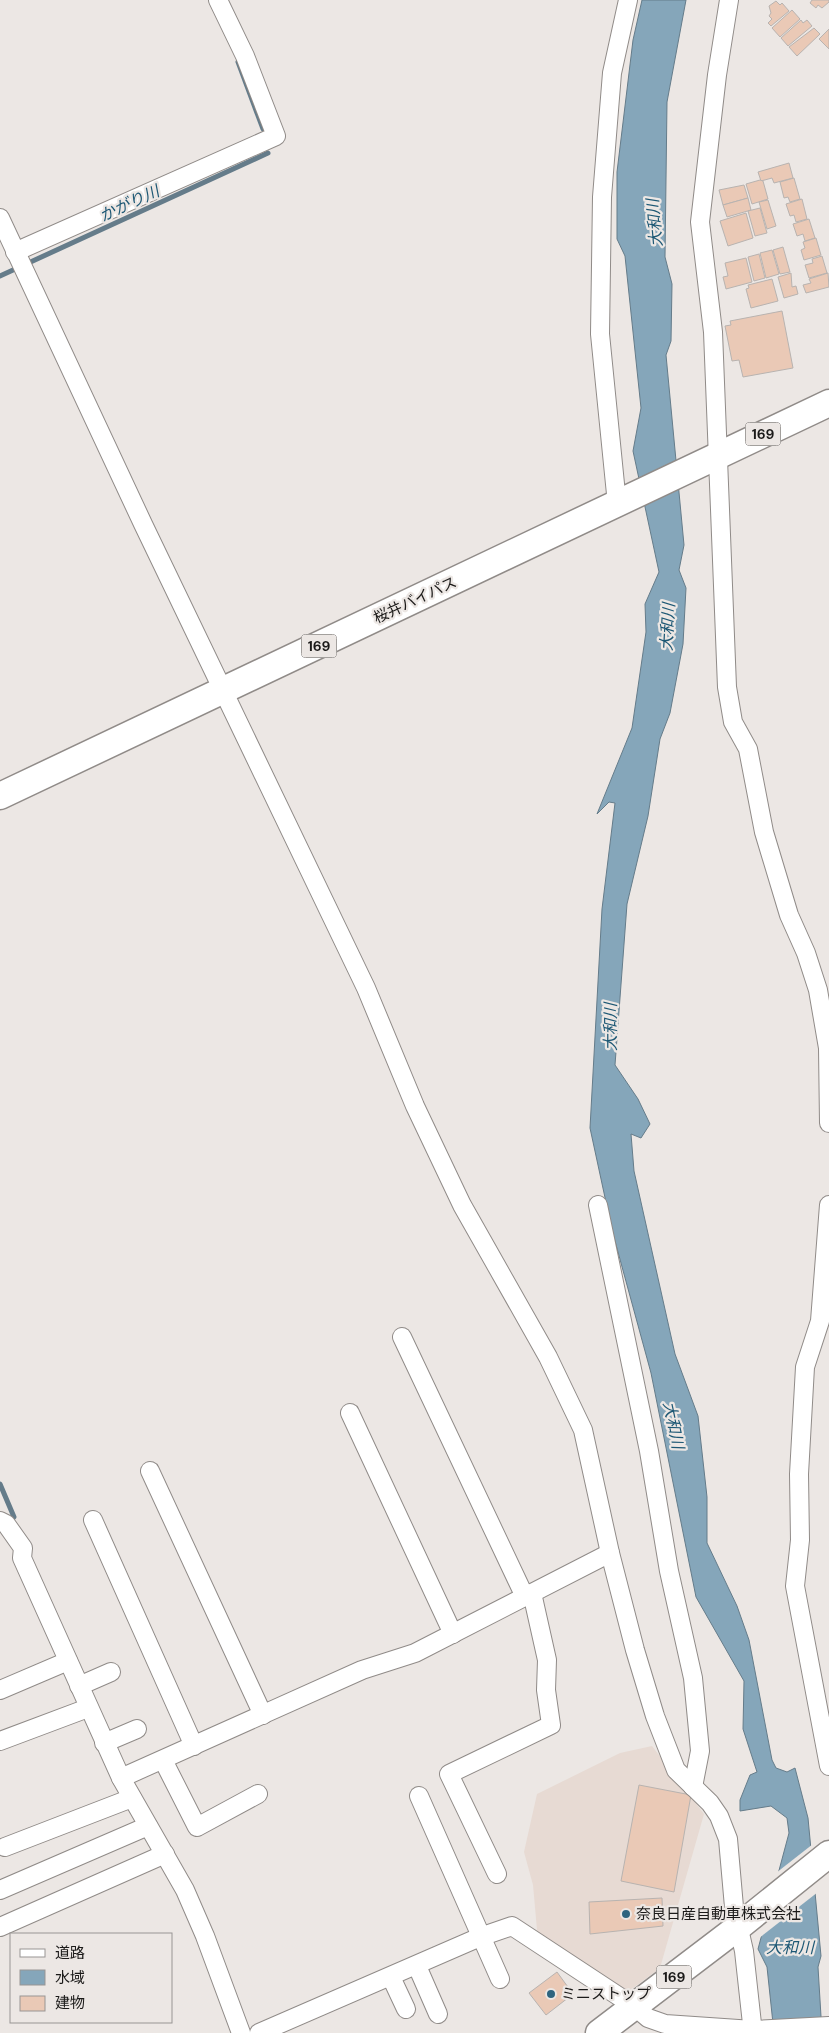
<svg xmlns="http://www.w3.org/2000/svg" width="829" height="2033" font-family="'DM Sans','Noto Sans JP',sans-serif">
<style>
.built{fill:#e7dad3}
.water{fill:#85a6ba;stroke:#657c8a}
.pier{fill:#ece7e4}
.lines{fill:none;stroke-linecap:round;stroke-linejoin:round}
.stream{stroke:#657c8a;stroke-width:5}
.building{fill:#eac9b6;stroke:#b8b3b0}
.minor-casing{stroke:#908b88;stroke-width:20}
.highway-casing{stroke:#908b88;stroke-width:29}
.minor{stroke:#fff;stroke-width:18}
.highway{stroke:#fff;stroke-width:26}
.poi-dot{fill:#2e647f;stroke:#ece7e4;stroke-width:2}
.labels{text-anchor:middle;stroke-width:4.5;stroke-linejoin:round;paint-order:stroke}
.shield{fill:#ece7e4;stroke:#5a5856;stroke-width:1}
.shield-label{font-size:14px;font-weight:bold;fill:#1b1a19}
.street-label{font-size:15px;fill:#1b1a19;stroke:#ece7e4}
.poi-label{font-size:15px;fill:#1b1a19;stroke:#ece7e4;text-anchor:start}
.water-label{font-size:16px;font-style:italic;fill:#1c5774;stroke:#ece7e4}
</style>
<rect width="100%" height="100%" fill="#ece7e4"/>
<!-- built -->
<polygon class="built" points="652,1746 704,1814 660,1968 621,1997 538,1941 533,1885 524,1852 537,1794 620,1753"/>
<!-- water -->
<polygon class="water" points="642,0 686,0 667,102 665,257 672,284 671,341 666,355 684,545 679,570 686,588 683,644 670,713 660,739 648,816 627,904 615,1065 638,1099 650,1124 641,1138 631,1134 634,1171 675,1354 698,1416 707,1497 707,1543 737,1606 749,1640 772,1760 776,1768 787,1772 795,1768 808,1818 821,1956 818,1967 822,2033 774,2033 767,1967 758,1949 789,1833 787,1818 771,1806 740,1811 740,1800 750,1775 757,1772 743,1729 744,1681 696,1597 651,1373 612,1230 590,1128 602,909 615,803 609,802 597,814 632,728 646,632 645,604 659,572 633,451 641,408 625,256 617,239 617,172 633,40"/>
<!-- pier -->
<polygon class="pier" points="813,1844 818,1892 758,1939 776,1873"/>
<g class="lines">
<!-- stream -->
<g class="stream">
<polyline points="238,62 263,129"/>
<polyline points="0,276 268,153"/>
<polyline points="0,1484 14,1517 9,1521"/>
</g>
</g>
<!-- building -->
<g class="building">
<polygon points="812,0 829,0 829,2 822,8 818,5 816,8 810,3"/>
<polygon points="776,1 780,5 782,3 789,11 771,26 768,23 772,19 769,16 771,13 769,6"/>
<polygon points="792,10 800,19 780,37 772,28"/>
<polygon points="801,20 803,23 807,20 812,26 788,46 781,38"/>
<polygon points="814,28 820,34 797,56 789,47"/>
<polygon points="829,29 829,49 819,39"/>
<polygon points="789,163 793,178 774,183 772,178 761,181 758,172"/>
<polygon points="794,178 800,199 790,202 788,197 784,198 780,182"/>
<polygon points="760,180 763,181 768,199 752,204 746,184"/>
<polygon points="744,185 748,198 723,205 719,190"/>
<polygon points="748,198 751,210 727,217 723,205"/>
<polygon points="802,199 807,219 796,222 794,215 790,216 786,204"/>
<polygon points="768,200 776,226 767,229 759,202"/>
<polygon points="760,208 767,233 755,236 748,211"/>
<polygon points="746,213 753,238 728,246 720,221"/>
<polygon points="809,219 815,238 805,241 803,234 797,236 793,224"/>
<polygon points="816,238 821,255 804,260 801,250 805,248 803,242"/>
<polygon points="783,247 790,272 780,274 773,250"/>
<polygon points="772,250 779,274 766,278 760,253"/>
<polygon points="759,254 765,278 754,281 748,257"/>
<polygon points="822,256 827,273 809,278 805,265 813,263 812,259"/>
<polygon points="746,258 752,282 726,289 723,277 728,276 725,263"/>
<polygon points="791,273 792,287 796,286 798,294 784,298 778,277"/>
<polygon points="828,273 829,287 806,293 803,285 811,283 809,279"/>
<polygon points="772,279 778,301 751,308 746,289 749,288 748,285"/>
<polygon points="782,311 793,368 743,377 739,360 732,361 725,326 731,325 730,321"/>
<polygon points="639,1785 691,1795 674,1892 621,1881"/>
<polygon points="662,1898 663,1926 590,1934 589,1902"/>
<polygon points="557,1972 573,1994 546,2015 529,1993"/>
</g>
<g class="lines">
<!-- minor casing -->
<g class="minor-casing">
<g id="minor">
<polyline points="729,0 717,75 700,222 713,332 727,687 733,722 748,749 764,832 789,915 806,953 818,990 828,1048 829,1123"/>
<polyline points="0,218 143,524 366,988 415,1106 462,1205 548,1357 583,1430 610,1553 635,1650 655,1716 676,1770 710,1803 719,1816 728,1839 734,1907 744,1951 753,2033"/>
<polyline points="15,252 276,136 245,56 218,0"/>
<polyline points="617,504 600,334 602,197 612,73 628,0"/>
<polyline points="598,1205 649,1451 669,1571 693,1678 700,1751 693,1787"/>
<polyline points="829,1205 820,1321 805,1367 799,1474 800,1540 795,1586 829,1766"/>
<polyline points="402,1337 525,1597"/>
<polyline points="350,1413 453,1634"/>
<polyline points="150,1471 263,1715"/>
<polyline points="93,1520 194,1746"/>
<polyline points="0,1521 6,1524 23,1548 22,1558 121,1778 185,1890 205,1936 241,2033"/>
<polyline points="79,1686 111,1672"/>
<polyline points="0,1690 68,1661"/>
<polyline points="0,1741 88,1708"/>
<polyline points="104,1743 137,1729"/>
<polyline points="163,1760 197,1827 258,1794"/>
<polyline points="121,1778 362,1670 415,1653 610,1553"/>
<polyline points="419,1796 500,1979"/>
<polyline points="5,1847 132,1798"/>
<polyline points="497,1874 449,1774 551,1725 546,1690 547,1660 532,1593"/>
<polyline points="0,1890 148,1826"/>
<polyline points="0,1927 165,1854"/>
<polyline points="417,1966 438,2014"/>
<polyline points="391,1977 406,2009"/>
<polyline points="259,2033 480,1937 512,1926 635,2007 648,2018 665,2024 753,2030 829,2026"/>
</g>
</g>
<!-- highway casing -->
<g class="highway-casing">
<g id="highway">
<polyline points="0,796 829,403"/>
<polyline points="599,2033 737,1928 829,1854"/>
</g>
</g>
<!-- minor -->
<use href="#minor" class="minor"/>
<!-- highway -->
<use href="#highway" class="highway"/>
</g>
<!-- markers -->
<g class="poi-dot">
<circle cx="626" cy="1914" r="5"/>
<circle cx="551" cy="1994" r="5"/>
</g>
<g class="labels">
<!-- shield labels -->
<g class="shield">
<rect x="745.5" y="422.5" width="35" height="23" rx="4"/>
<rect x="301.5" y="634.5" width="35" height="23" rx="4"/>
<rect x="656.5" y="1965.5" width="35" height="23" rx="4"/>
</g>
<g class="shield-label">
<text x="763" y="439">169</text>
<text x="319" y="651">169</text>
<text x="674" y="1982">169</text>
</g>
<!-- street labels -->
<g class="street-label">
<text transform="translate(415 600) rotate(-25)" y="5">桜井バイパス</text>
</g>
<!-- poi labels -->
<g class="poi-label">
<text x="636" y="1919">奈良日産自動車株式会社</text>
<text x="561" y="1999">ミニストップ</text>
</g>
<!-- water labels -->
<g class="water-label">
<text transform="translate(129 203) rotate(-25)" y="6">かがり川</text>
<text transform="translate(654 223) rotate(-95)" y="6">大和川</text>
<text transform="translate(667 627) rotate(-87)" y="6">大和川</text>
<text transform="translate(610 1027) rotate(-90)" y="6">大和川</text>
<text transform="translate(674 1425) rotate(78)" y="6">大和川</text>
<text x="790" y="1953">大和川</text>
</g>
</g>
<!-- legend -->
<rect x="10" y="1933" width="162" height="90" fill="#ece7e4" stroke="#989593"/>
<rect x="20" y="1949" width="25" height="8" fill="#ffffff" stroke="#989593"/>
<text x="55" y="1958" font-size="15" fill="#1b1a19">道路</text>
<rect x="20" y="1970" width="25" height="15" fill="#85a6ba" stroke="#989593"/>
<text x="55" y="1983" font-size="15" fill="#1b1a19">水域</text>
<rect x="20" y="1996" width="25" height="15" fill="#eac9b6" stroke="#989593"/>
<text x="55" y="2008" font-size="15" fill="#1b1a19">建物</text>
</svg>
